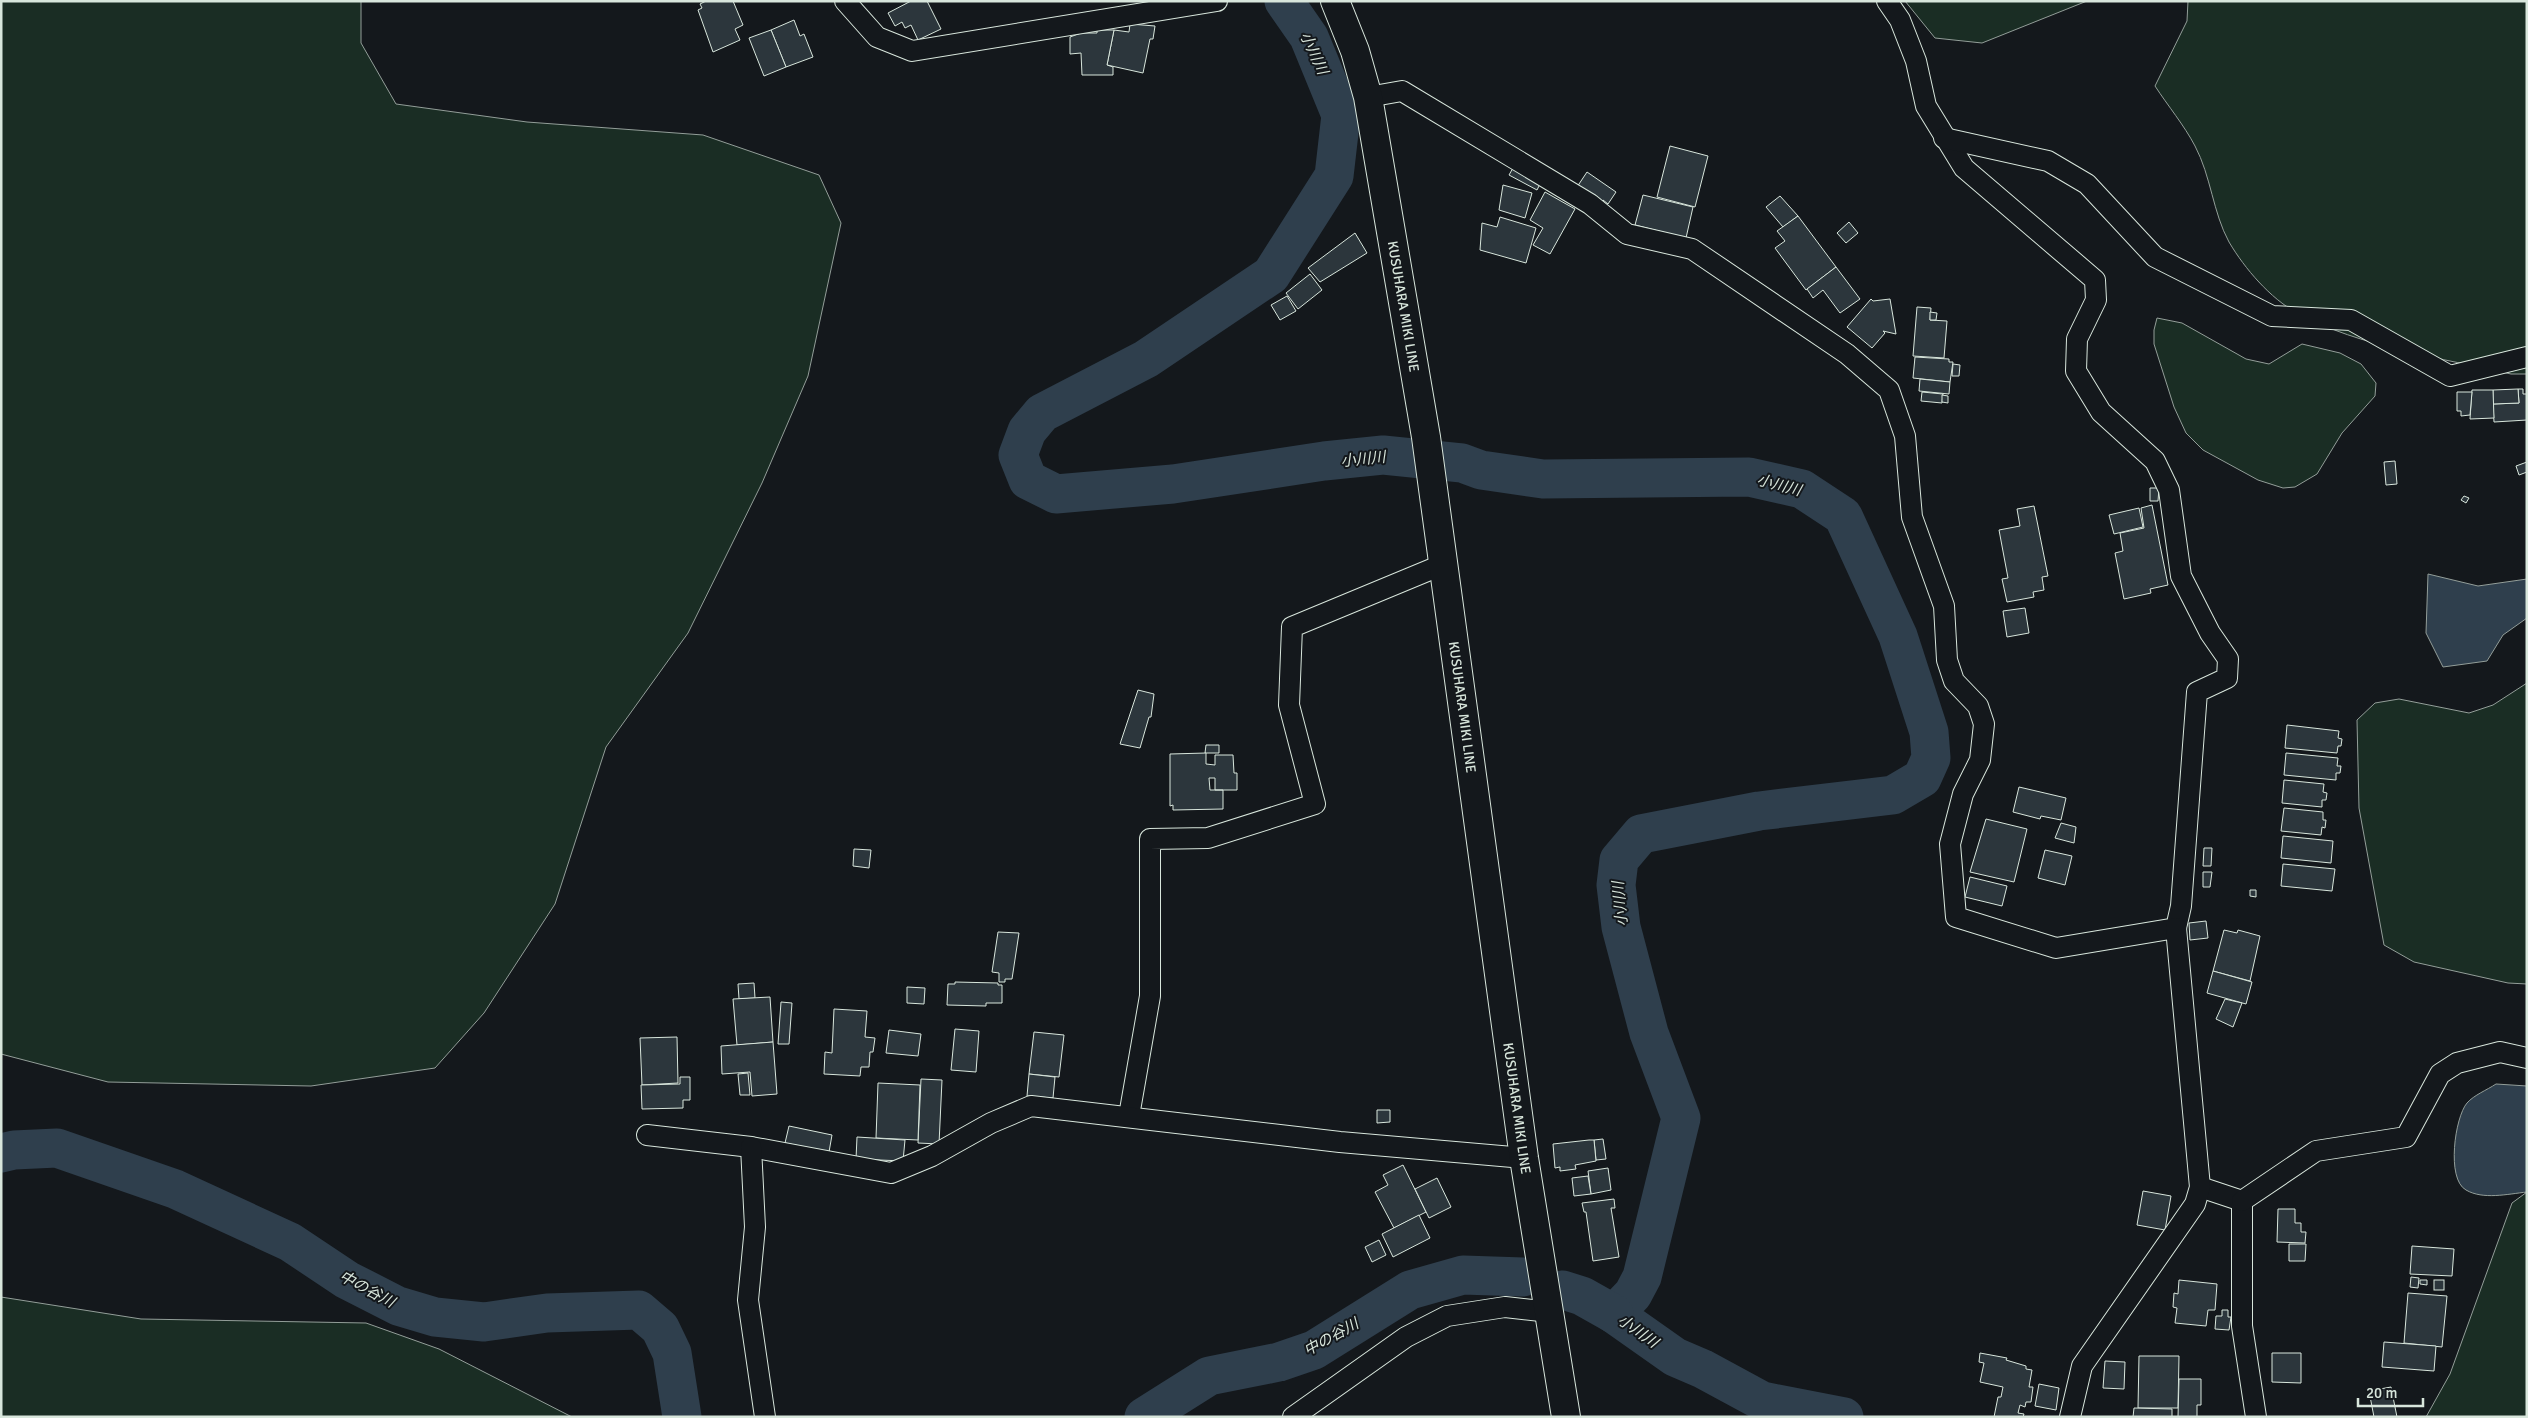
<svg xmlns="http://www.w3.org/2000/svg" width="2528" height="1418" font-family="Signika,'Noto Sans JP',sans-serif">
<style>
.green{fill:#1a2d24;stroke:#939e99}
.water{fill:#2f3f4d;stroke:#939e99}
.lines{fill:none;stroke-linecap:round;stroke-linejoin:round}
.river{stroke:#2f3f4d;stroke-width:39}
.building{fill:#2c363c;stroke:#d8e6dc}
.minor-casing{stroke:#d8e6dc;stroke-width:22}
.secondary-casing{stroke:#d8e6dc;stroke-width:30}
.minor{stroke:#14181c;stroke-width:20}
.secondary{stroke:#14181c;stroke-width:28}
.labels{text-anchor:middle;stroke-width:4;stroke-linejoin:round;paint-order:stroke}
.street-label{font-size:14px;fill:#d8e6dc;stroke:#14181c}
.water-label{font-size:15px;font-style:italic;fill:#d8e6dc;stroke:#14181c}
</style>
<rect width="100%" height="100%" fill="#14181c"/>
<!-- green -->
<g class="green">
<polygon points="1,1 361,1 361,43 396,104 527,122 703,135 819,175 841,223 808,376 762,483 688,633 606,747 555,904 484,1013 435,1068 311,1086 108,1082 1,1054"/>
<polygon points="1905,1 2087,1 1982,43 1935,38"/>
<path d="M2188,1H2527V374H2511C2442,358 2360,347 2297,313C2270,298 2245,269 2229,242C2213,213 2211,176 2195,146C2184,125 2168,106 2155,86L2187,21Z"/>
<polygon points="2157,318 2182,323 2246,359 2269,364 2302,344 2340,353 2361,364 2376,383 2375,396 2342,433 2317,474 2295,487 2283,488 2258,480 2203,450 2186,433 2174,407 2154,344 2154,330"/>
<polygon points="2527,683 2527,984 2508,983 2414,962 2384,945 2359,808 2357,720 2375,703 2399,699 2469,713 2493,705"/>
<polygon points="2527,1192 2527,1417 2426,1417 2450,1374 2512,1203"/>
<polygon points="1,1297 141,1319 366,1323 439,1349 572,1417 1,1417"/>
</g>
<!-- water -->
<g class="water">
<polygon points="2428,574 2478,586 2527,579 2527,618 2503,635 2487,661 2443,667 2426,633"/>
<path d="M2496,1084L2527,1086V1192C2508,1194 2483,1200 2466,1190C2446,1179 2455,1117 2467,1103C2474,1095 2487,1090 2496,1084Z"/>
</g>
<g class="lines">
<!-- river -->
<g class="river">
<polyline points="1284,1 1309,37 1341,115 1334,176 1271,275 1146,359 1042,413 1027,431 1018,455 1028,480 1056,494 1173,484 1324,461 1383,455 1462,463 1481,470 1543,479 1749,477 1802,489 1843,516 1898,636 1929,732 1931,758 1922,778 1893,795 1759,811 1641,834 1619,860 1616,885 1621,927 1649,1033 1681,1118 1642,1277 1633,1294 1614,1314 1675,1357 1703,1369 1762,1401 1844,1417"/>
<polyline points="1,1153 14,1150 57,1148 175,1189 290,1242 347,1280 398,1306 435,1317 484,1322 547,1313 639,1310 660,1328 672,1353 682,1417"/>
<polyline points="1563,1290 1582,1296 1614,1314"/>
<polyline points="1144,1417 1209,1376 1279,1362 1314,1350 1410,1290 1463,1275 1523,1277"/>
</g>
</g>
<!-- building -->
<g class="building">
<polygon points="706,1 733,1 743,25 735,29 740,40 713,52 698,10 702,8 700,4"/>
<polygon points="911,1 927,1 941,29 918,40 911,25 905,28 902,22 895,26 888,13"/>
<polygon points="794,20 800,36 804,34 813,57 786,67 771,30"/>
<polygon points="1130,24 1155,26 1153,39 1150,39 1143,73 1107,65 1114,30 1129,32"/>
<polygon points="771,30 786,67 764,76 749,38"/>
<polygon points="1097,30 1114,30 1107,65 1113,67 1113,75 1082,75 1081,53 1070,54 1070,37 1081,33 1097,33"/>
<polygon points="1670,146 1708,156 1695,207 1657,197"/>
<polygon points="1513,168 1541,182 1537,190 1509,175"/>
<polygon points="1587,172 1616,192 1608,204 1603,200 1602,203 1577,187"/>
<polygon points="1503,185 1532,193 1525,218 1499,210"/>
<polygon points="1545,192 1575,209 1550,254 1533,245 1543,228 1530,220"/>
<polygon points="1643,195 1693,207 1686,238 1635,225"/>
<polygon points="1780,196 1798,216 1783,227 1766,207"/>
<polygon points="1798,216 1836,267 1806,290 1775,248 1785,241 1777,231"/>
<polygon points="1500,217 1536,228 1526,263 1480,250 1482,223 1497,227"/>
<polygon points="1849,222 1858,233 1846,243 1837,233"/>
<polygon points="1355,233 1367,253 1320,282 1308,268"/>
<polygon points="1836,267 1860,299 1840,313 1823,290 1813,298 1807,289"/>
<polygon points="1310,274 1322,290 1298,309 1286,293"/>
<polygon points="1287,296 1296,311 1280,320 1271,305"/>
<polygon points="1871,299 1873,301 1890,299 1896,334 1883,331 1885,333 1872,348 1847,327"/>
<polygon points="1917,307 1931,308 1930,320 1947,321 1944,358 1913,356"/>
<polygon points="1930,312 1937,313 1936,320 1930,320"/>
<polygon points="1915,357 1949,359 1949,362 1953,362 1950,382 1913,378"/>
<polygon points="1953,364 1960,365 1959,376 1952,376"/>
<polygon points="1920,379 1950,382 1949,394 1919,391"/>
<polygon points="2518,389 2523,389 2523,394 2527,394 2527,420 2494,422 2493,404 2519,403"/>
<polygon points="2518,389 2519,403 2493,404 2493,390"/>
<polygon points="2472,390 2493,390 2494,418 2470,419"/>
<polygon points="1922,392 1943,394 1942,403 1921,401"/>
<polygon points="2457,392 2472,392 2470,415 2461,416 2461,411 2457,411"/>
<polygon points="1942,395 1948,396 1948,403 1942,402"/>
<polygon points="2395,461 2397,484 2386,485 2384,462"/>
<polygon points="2527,462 2527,472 2519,475 2516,466"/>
<polygon points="2150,488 2159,488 2158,501 2150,501"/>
<polygon points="2464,496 2469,498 2466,503 2461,500"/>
<polygon points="2152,505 2168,585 2150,589 2151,593 2124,599 2115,553 2123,551 2120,533 2144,528 2141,508"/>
<polygon points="2034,506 2048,576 2042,577 2044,590 2033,592 2034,597 2007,602 2002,579 2008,578 1999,530 2020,526 2017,509"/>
<polygon points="2139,508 2143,527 2114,534 2109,515"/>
<polygon points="2025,608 2029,633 2007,637 2003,611"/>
<polygon points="1138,690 1154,694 1151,717 1149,717 1140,748 1120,744"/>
<polygon points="2287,725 2339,731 2338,738 2342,739 2341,746 2338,746 2337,753 2285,748"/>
<polygon points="1206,745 1219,745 1219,753 1205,753"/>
<polygon points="1206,753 1206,764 1215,765 1215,755 1233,755 1234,773 1237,773 1237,790 1215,790 1215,778 1209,778 1210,790 1223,790 1223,809 1173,810 1173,805 1170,806 1170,754"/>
<polygon points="2286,753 2338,758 2337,766 2341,766 2340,773 2336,773 2336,780 2284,775"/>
<polygon points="2284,780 2324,784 2323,792 2327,793 2326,800 2322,800 2322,807 2282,803"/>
<polygon points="2019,787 2066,798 2061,820 2041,816 2040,819 2013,812"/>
<polygon points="2284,808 2323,812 2323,820 2326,820 2325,828 2322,827 2321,835 2281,831"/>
<polygon points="1986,819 2027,829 2014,882 1970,872"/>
<polygon points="2061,823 2076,827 2074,843 2055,838"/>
<polygon points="2283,836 2333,841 2331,863 2281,858"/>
<polygon points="2204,848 2212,848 2211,866 2203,866"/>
<polygon points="854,849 871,850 869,868 853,866"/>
<polygon points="2045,850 2072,856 2065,885 2038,878"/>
<polygon points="2283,864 2335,869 2332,891 2281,886"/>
<polygon points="2203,872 2212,872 2210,887 2203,887"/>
<polygon points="1970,877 2007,886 2002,906 1965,897"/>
<polygon points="2250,890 2256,890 2256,897 2250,896"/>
<polygon points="2206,921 2208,938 2190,940 2189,923"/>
<polygon points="2224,930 2237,933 2238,930 2260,936 2250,981 2213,971"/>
<polygon points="998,932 1019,933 1012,979 1005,979 1005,982 999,982 999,973 992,972"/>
<polygon points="2213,971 2252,982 2246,1004 2207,993"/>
<polygon points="955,982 998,983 998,985 1002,985 1002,1003 986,1003 986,1006 947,1005 948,984 955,984"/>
<polygon points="754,983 755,998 739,999 738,984"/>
<polygon points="907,987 925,988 924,1004 907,1003"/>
<polygon points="770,997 773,1042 737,1045 733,999"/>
<polygon points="2225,999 2242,1003 2233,1027 2216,1019"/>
<polygon points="781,1002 792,1003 789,1044 778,1044"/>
<polygon points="834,1009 867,1011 865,1037 875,1038 873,1052 870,1052 869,1067 861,1067 860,1076 824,1074 825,1052 832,1053"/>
<polygon points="955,1029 979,1031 976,1072 951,1070"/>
<polygon points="889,1030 921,1034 918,1056 886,1053"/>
<polygon points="1034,1032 1064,1035 1059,1077 1029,1074"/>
<polygon points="677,1037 678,1083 642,1085 640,1038"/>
<polygon points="773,1042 777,1094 752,1096 750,1072 722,1074 721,1046"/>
<polygon points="748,1073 750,1095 740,1095 738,1074"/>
<polygon points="1029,1074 1055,1077 1053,1098 1027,1096"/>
<polygon points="680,1077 690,1077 690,1100 683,1100 683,1108 642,1109 641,1085 680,1084"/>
<polygon points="921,1079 942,1080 939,1144 918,1143"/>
<polygon points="878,1083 920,1085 918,1140 876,1138"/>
<polygon points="1377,1110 1390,1110 1390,1122 1377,1123"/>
<polygon points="789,1126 832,1135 829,1152 785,1143"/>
<polygon points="857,1137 905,1140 903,1161 856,1159"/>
<polygon points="1603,1139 1606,1159 1596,1160 1594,1140"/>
<polygon points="1589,1140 1594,1140 1596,1161 1575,1165 1576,1169 1560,1171 1560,1167 1555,1168 1553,1144"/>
<polygon points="1403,1165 1426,1212 1394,1228 1375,1192 1388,1185 1383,1175"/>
<polygon points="1608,1168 1611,1190 1591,1194 1588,1171"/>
<polygon points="1588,1176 1591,1194 1574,1196 1572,1178"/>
<polygon points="1437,1178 1451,1207 1429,1218 1415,1189"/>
<polygon points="2143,1191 2171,1196 2165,1230 2137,1225"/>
<polygon points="1614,1199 1615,1208 1611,1208 1619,1257 1593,1261 1586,1212 1584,1212 1582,1203"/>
<polygon points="2278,1209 2295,1209 2295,1223 2301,1223 2301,1232 2306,1232 2305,1243 2277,1242"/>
<polygon points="1419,1215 1430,1238 1393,1257 1382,1234"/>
<polygon points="1379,1240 1386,1255 1372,1262 1365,1247"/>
<polygon points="2289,1244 2306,1244 2305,1261 2289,1261"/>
<polygon points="2412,1246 2454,1249 2452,1276 2410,1274"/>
<polygon points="2411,1277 2419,1278 2418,1288 2410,1287"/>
<polygon points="2179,1280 2217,1284 2215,1310 2208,1310 2206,1326 2175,1323 2177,1308 2173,1307 2174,1293 2178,1294"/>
<polygon points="2420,1280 2427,1280 2427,1285 2420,1284"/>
<rect x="2434" y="1280" width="10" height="10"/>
<polygon points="2408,1293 2447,1296 2442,1347 2404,1343"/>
<polygon points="2222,1310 2228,1310 2228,1317 2231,1317 2229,1330 2215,1329 2216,1316 2222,1316"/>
<polygon points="2384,1342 2436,1346 2434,1371 2382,1367"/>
<polygon points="1980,1353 2007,1358 2006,1360 2026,1366 2026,1369 2032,1370 2029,1387 2033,1387 2031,1402 2026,1402 2025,1407 2020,1405 2018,1413 2024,1414 2023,1417 1994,1417 1998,1397 2001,1397 2003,1387 1980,1382 1984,1363 1979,1362"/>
<polygon points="2272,1353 2301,1353 2301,1383 2272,1382"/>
<polygon points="2139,1356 2179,1356 2178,1408 2138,1408"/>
<polygon points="2105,1361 2125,1362 2124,1389 2103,1388"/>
<polygon points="2179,1379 2201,1379 2201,1405 2197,1405 2197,1417 2178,1417"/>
<polygon points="2039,1384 2059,1388 2056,1410 2035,1406"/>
<polygon points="2391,1387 2397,1417 2374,1417 2369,1391"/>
<polygon points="2134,1408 2172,1409 2172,1417 2133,1417"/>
</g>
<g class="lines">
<!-- minor casing -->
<g class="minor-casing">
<g id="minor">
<polyline points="845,1 877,37 912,51 1217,1"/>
<polyline points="1368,97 1402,91 1590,204 1627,234 1692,249 1847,354 1889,390 1905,436 1912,517 1944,606 1947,660 1954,681 1978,706 1984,724 1980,760 1963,794 1950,844 1956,917 2056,948 2176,928 2181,906 2197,692 2227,678 2228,659 2210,633 2181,576 2169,490 2155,461 2101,412 2076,371 2077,339 2096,300 2095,280 1964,168 1926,106 1916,61 1900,20 1887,1"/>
<polyline points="1944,138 2048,161 2087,184 2155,257 2272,316 2351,320 2450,376 2527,357"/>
<polyline points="1129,1116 1150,996 1150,839 1208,838 1315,804 1289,705 1292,627 1444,564"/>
<polyline points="647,1135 751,1147 891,1173 932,1156 991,1123 1031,1106 1340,1142 1524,1158"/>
<polyline points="751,1147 755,1227 748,1300 765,1417"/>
<polyline points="2200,1187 2242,1201 2242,1326 2256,1417"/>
<polyline points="2242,1201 2316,1151 2406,1137 2440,1074 2457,1063 2500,1052 2527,1058"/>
<polyline points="1293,1417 1406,1337 1447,1316 1505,1307 1550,1312"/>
<polyline points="2070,1417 2082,1366 2195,1204 2200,1187 2176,928"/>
</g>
</g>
<!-- secondary casing -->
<g class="secondary-casing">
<g id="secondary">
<path id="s1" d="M1335,1L1355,51L1368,97L1426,437L1524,1158L1566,1417"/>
</g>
</g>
<!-- minor -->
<use href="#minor" class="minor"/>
<!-- secondary -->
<use href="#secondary" class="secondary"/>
</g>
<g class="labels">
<!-- street labels -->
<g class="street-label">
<text dy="5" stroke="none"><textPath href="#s1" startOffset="314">KUSUHARA MIKI LINE</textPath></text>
<text dy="5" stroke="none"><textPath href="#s1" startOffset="719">KUSUHARA MIKI LINE</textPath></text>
<text dy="5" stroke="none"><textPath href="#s1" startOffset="1124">KUSUHARA MIKI LINE</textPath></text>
</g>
<!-- water labels -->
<g class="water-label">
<text transform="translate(1314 53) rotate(65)" y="5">小川川</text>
<text transform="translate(1363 459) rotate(-6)" y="5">小川川</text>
<text transform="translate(1779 485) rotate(15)" y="5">小川川</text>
<text transform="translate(1620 904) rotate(-95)" y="5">小川川</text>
<text transform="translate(367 1289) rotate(28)" y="5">中の谷川</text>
<text transform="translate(1638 1331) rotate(35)" y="5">小川川</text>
<text transform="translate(1331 1337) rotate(-29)" y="5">中の谷川</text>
</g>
</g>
<!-- border -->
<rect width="2528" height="1418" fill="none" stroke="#d8e6dc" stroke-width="5"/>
<!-- scale -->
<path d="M2358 1398v8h65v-8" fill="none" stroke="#d8e6dc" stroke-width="2.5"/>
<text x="2366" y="1398" font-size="15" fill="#d8e6dc" stroke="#14181c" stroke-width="4" paint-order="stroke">20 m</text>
</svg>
